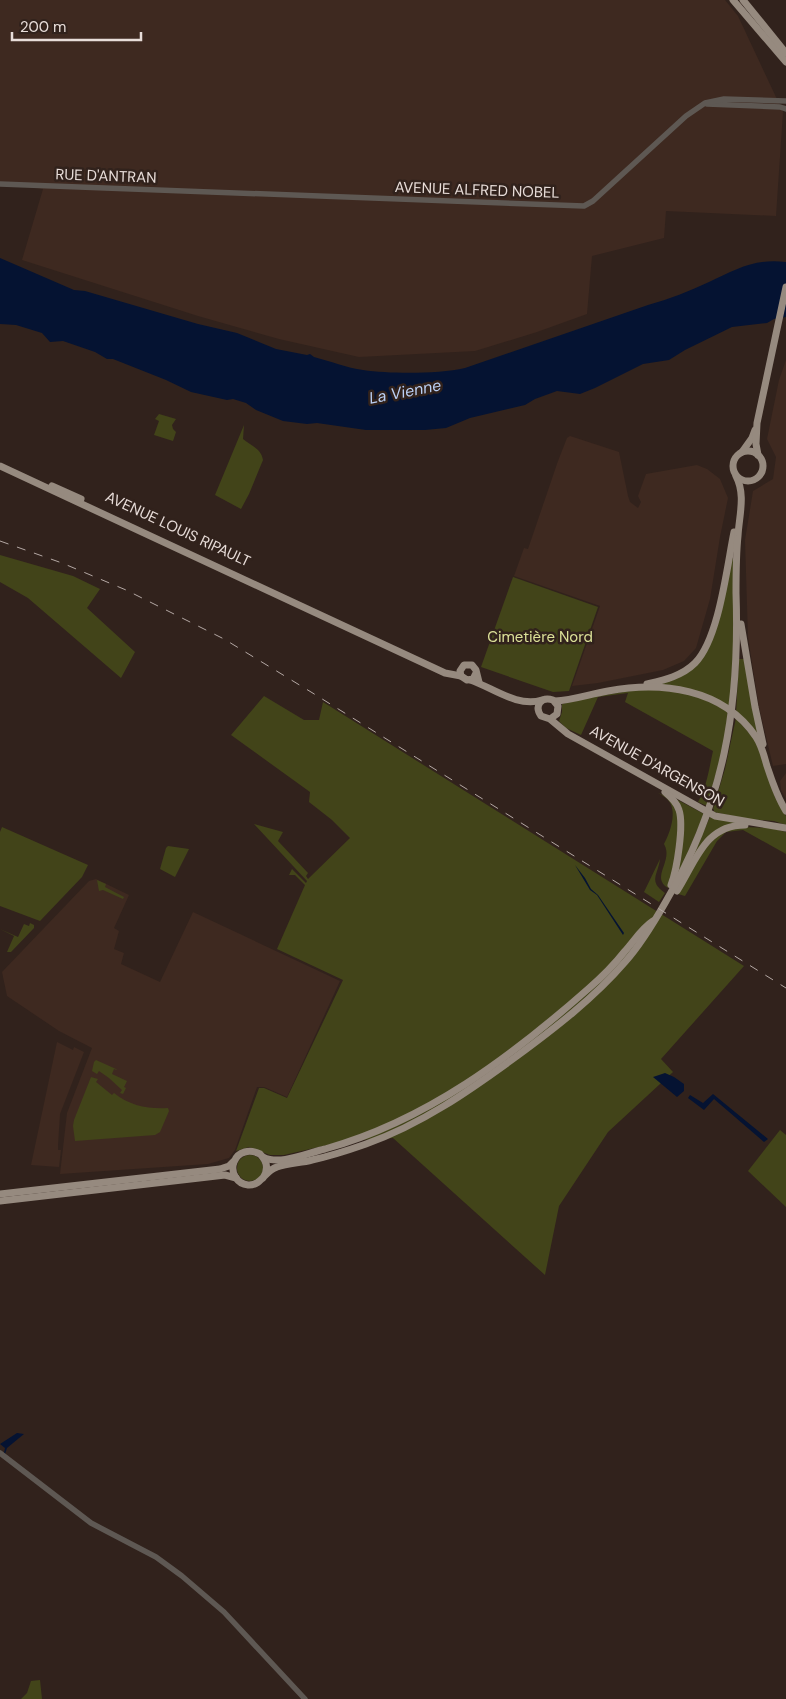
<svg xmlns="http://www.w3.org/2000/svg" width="786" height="1699" font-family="'DM Sans',sans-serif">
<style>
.built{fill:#3e2920}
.green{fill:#424419}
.water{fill:#051332}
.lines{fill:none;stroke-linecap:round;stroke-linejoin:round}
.tertiary{stroke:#5e5853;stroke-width:5.5}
.primary{stroke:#968a7f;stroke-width:7}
.rail{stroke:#b4a8a4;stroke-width:1;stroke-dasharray:9 9;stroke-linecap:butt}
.labels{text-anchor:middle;stroke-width:5;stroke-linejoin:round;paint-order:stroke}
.street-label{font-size:15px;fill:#e8ddd9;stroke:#31221c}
.park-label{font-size:15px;fill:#dce198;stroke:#31221c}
.water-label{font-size:16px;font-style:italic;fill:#bbd0f5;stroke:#31221c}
</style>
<rect width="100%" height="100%" fill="#31221c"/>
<!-- built -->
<g class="built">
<polygon points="0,0 725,0 738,16 783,112 776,216 666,211 664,238 592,256 587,314 537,332 475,351 359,357 279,339 198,316 22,260 43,189 0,182"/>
<polygon points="786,360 786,764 773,766 759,707 748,637 745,540 753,491 773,479 776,457 767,439 779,380"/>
<polygon points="570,436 619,452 628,496 630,502 638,508 641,502 638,496 646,474 697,465 707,469 720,479 728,498 720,537 710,599 696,648 684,661 663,670 598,683 572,686 600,606 514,576 524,548 528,549 558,461 567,438"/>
<polygon points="786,773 786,799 781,790 780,781"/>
<polygon points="96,879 129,895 114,928 119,931 114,949 124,953 121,964 160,982 193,912 340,981 287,1097 264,1087 257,1087 235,1150 229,1158 208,1164 60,1174 67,1113 92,1048 59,1031 7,996 2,972 89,881"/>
<polygon points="57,1042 73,1050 74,1047 84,1052 60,1114 58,1145 58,1150 61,1150 59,1167 31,1165"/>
</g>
<!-- green -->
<g class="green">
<polygon points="159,414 176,419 172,425 173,429 176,432 173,441 154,435 159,421 155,419"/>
<path d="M244,425L243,439C251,446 261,448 263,460L249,494L241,509L215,495Z"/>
<polygon points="0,555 73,576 100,589 87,608 135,652 121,678 28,598 0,582"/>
<polygon points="733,557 733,663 729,708 659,685 659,682 703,657"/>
<polygon points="513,577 598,607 569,691 553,692 481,667"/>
<polygon points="739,659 744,659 759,733 757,736 736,714"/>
<path d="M643,689L691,693L728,711L724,745L707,806L698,802C707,786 709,769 713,751L625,702L628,693L598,697L581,735L566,728L559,721L562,712V704L598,696Z"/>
<polygon points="264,696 304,720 319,720 323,702 744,966 661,1059 673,1072 608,1132 559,1206 545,1275 393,1138 345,1141 284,1155 270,1155 249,1147 236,1151 259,1088 264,1088 287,1098 343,980 277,949 305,885 295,875 289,875 292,869 306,883 307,881 254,824 283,832 278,841 308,873 306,876 308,879 350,838 332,820 309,802 310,792 231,735"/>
<polygon points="736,718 756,741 775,797 786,816 786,825 774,821 747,819 714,812 714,810 713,809 725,769"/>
<path d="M658,793L670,798L679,815L675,866L668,888C650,877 674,861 664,844C670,833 678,811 668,800C666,797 661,795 658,793Z"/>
<polygon points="676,799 704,814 683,864 677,874 681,833"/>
<path d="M710,817L740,822C707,826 698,854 682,880Z"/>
<polygon points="2,827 88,865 82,877 40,921 0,906 0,832"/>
<polygon points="744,827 770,828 786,832 786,854 743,830 726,832 717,841 685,896 678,894 702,853 720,832"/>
<polygon points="168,846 189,849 175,877 160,869 166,848"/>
<path d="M660,859C658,875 648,881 665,893L659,902L644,892Z"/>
<polygon points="97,880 106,884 105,887 124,897 123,899 103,890 99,891"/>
<polygon points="30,923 34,925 34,928 11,952 7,952 14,936 0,929 18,937 24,924 29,926"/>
<polygon points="96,1060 116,1069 117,1070 114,1069 112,1074 127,1081 124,1087 126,1088 123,1094 120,1093 122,1090 109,1078 99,1071 97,1074 92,1071 94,1062"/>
<path d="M91,1077L98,1079L96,1082L112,1095L114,1093C130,1106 148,1109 168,1108L169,1111L160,1132L155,1135L75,1141L73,1126L74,1120Z"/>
<polygon points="780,1130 786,1135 786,1207 748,1171"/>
<circle cx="250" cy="1168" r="13"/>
<polygon points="40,1680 42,1699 21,1699 27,1693 31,1681"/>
</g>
<!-- water -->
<g class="water">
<path d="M0,258L74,290L85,291L198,324L237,333L276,349L307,355L310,354L314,357C330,361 347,368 363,370C391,374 438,374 465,368L648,305C669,299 690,291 709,282C736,269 756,258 786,262V317L774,319L767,323L732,327L685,350L669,360L643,364L595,388L580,394L557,391L535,399L525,405L470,418L446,428L425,430H366L317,423L307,424L283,421L256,410L246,403L233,399L227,400L191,392L166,380L113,359H107L95,352L63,341L50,342L42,333L16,325L0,324Z"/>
<polygon points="575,865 585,878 591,889 598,895 624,933 623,935 597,895 590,890"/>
<polygon points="665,1073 674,1077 684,1084 684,1091 677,1097 653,1077"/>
<polygon points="713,1094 768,1139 764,1142 714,1099 704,1110 688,1098 690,1095 703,1103"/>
<polygon points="17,1433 24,1434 7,1448 5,1454 4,1453 5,1448 0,1444"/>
</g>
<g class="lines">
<!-- tertiary -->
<g class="tertiary">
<polyline points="707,104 780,107 786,109"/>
<polyline points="0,184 584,206 593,201 686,116 705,103 724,99 786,101"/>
<polyline points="0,1453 91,1523 156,1557 182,1576 224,1612 305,1699"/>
</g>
<!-- primary -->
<g class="primary">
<polyline points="733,0 786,62"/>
<polyline points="743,0 786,53"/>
<circle cx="748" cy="466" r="15"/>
<polyline points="742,452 752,438 755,430"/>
<polyline points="758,455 756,444 757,423 786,287"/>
<polyline points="0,466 445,673 461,676"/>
<polyline points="52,486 81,499"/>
<polyline points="741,624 755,707 763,744"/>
<polyline points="476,673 473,679 467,680 461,676 460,671 464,665 472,665 476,670 479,682"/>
<path d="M470,680C492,687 517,708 542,700"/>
<path d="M647,684C664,680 682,676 695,663C719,639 727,566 734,532"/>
<path d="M555,701C573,700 590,694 608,691C661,681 723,688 756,737C762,746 764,756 767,766C772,781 777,797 786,811"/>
<path d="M550,719L557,714L558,706L553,700C541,696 534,706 541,716L550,719L568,734L715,816L786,828"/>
<path d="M665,792C671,797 677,803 679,810C684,825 677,870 671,885"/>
<path d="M677,891C696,861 705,825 745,825"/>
<path d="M263,1157C280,1166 307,1153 325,1149C426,1121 511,1057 588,989C601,978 614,965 625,951C634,941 642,928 653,921"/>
<path d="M263,1178C269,1169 267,1161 260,1154C250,1149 238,1151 234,1162C230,1172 237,1184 248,1185C262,1186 265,1170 277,1167C288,1163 301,1163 312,1160C331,1156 349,1150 366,1144C422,1124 469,1091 517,1056C555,1028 594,998 625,962C641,944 653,924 665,903C724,803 740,707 736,593C736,574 736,555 738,536C739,516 746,495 736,476"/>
<polyline points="0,1194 220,1169 229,1166 233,1162"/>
<polyline points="0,1201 208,1177 225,1175 236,1178"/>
</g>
<!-- rail -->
<polyline class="rail" points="0,541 62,563 126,590 224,639 311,692 786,988"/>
</g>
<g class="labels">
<!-- street labels -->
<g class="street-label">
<text transform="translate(106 176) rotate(2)" y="5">RUE D'ANTRAN</text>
<text transform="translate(477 190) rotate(2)" y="5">AVENUE ALFRED NOBEL</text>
<text transform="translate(178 529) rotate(25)" y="5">AVENUE LOUIS RIPAULT</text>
<text transform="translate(657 766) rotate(29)" y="5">AVENUE D'ARGENSON</text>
</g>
<!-- park labels -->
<g class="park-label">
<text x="540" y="642">Cimetière Nord</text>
</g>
<!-- water labels -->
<g class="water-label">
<text transform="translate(405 391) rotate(-11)" y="6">La Vienne</text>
</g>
</g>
<!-- scale -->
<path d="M12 32v8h129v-8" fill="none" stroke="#e8ddd9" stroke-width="2.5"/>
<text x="20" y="32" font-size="15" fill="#e8ddd9" stroke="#31221c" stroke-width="4" paint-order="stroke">200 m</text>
</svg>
